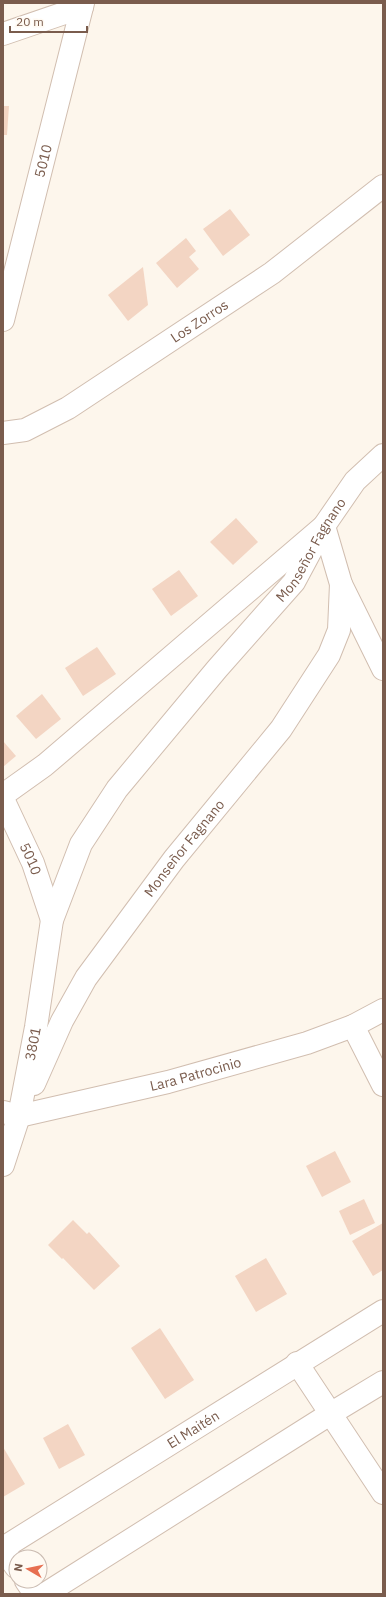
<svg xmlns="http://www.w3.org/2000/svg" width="386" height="1597" font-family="'IBM Plex Sans',sans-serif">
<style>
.building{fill:#f3d5c3}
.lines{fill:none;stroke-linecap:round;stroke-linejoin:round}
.minor-casing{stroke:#d1beb0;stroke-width:24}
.minor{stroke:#fff;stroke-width:22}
.labels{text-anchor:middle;stroke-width:3.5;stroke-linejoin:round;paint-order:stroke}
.street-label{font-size:14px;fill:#7a5c4d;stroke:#fffaf3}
</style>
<rect width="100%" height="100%" fill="#fdf6ec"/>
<!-- building -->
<g class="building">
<polygon points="3,106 9,106 7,135 3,135"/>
<polygon points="230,209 250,235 223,256 203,229"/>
<polygon points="186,238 196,251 189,257 199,269 177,288 156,263"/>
<polygon points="143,267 148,305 128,321 108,295"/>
<polygon points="236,518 258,542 233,565 210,542"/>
<polygon points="179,570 198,596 171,616 152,589"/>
<polygon points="97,647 116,674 83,696 65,668"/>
<polygon points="42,694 61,719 36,739 16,716"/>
<polygon points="3,741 16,756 3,767"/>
<polygon points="335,1151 351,1182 322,1197 306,1166"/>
<polygon points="364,1199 375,1223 350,1235 339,1211"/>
<polygon points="73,1220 87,1234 89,1232 120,1266 94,1290 63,1258 62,1259 48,1245"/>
<polygon points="383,1223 383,1270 373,1276 352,1241"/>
<polygon points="266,1258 287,1294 256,1312 235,1276"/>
<polygon points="160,1328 194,1380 165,1399 131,1348"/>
<polygon points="68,1424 85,1455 59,1469 43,1438"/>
<polygon points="3,1447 25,1484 3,1497"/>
</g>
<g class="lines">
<!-- minor casing -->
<g class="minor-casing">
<g id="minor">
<polyline points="3,34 82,7"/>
<path id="s1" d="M3,320L83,3"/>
<path id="s2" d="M3,433L25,430L68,408L272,273L383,186"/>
<polyline points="3,795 45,765 324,526 341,584 383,669"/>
<path id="s3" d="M3,799L33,863L52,920"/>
<polyline points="353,1026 383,1085"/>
<path id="s4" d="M34,1084L62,1021L86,978L174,859L281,729L329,655L339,630L341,584"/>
<path id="s5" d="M3,1112L19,1116L168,1082L307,1043L353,1026L383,1010"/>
<path id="s6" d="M3,1165L19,1116L36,1027L52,920L81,844L117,789L217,669L294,582L324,526L355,481L383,455"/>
<polyline points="297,1363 383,1493"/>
<path id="s7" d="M3,1548L383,1311"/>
<polyline points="3,1549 16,1567"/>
<polyline points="26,1581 35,1594"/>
<polyline points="45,1594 330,1414 383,1382"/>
</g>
</g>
<!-- minor -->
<use href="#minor" class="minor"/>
</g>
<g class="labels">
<!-- street labels -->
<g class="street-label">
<text dy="5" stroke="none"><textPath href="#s1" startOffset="164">5010</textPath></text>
<text dy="5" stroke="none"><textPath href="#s2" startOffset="228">Los Zorros</textPath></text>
<text dy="5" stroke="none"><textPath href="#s6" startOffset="706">Monseñor Fagnano</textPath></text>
<text dy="5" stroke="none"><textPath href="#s4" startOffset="281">Monseñor Fagnano</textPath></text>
<text dy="5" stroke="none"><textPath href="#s3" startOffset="66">5010</textPath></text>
<text dy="5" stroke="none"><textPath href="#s6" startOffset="125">3801</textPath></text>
<text dy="5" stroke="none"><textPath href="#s5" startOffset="198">Lara Patrocinio</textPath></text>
<text dy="5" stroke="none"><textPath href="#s7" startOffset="224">El Maitén</textPath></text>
</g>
</g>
<!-- border -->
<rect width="386" height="1597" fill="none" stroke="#7a5c4d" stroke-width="8"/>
<!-- north arrow -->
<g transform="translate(28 1569) rotate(279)"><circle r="19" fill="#fffaf3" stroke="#cabbb1"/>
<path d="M0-3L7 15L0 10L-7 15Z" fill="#e76f51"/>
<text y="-6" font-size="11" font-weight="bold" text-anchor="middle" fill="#7a5c4d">N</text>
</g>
<!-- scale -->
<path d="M10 26v6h77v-6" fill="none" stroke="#7a5c4d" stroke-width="2"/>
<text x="16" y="26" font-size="12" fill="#7a5c4d" stroke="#fffaf3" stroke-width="3" paint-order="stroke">20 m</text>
</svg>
